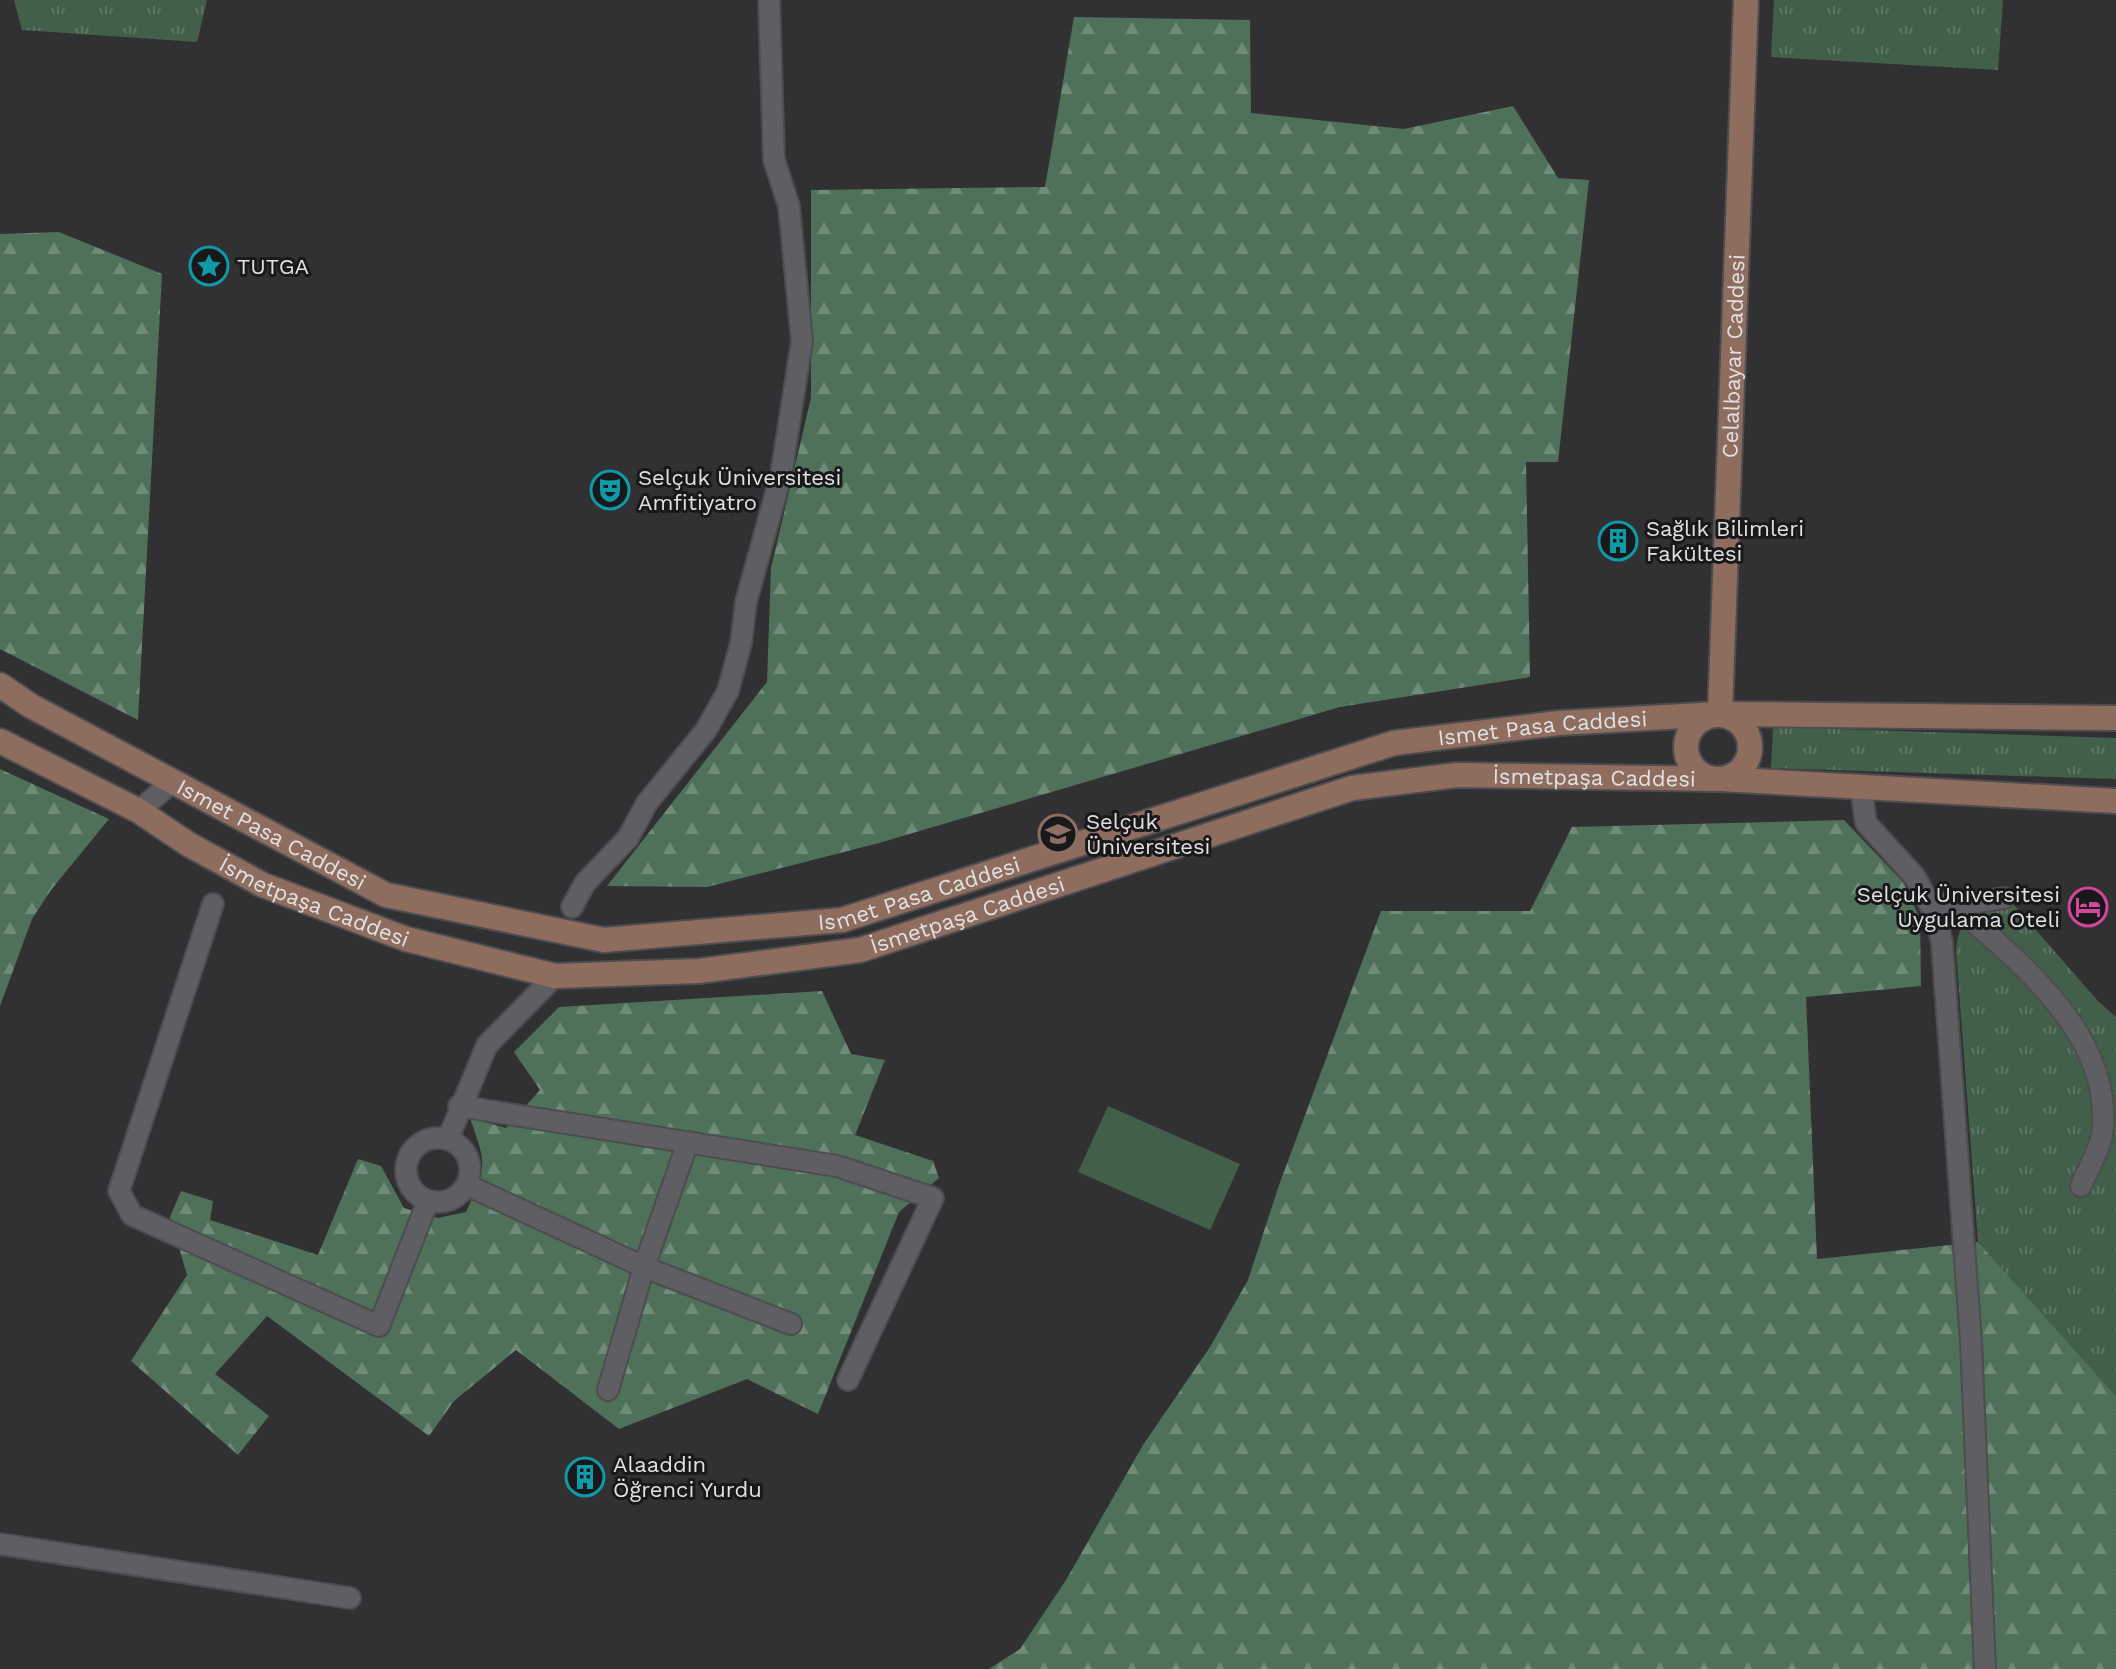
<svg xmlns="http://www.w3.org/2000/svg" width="2116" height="1669" font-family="'Work Sans',sans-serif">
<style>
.grass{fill:url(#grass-tufts)}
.forest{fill:url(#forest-firs)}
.pitch{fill:#425f4a}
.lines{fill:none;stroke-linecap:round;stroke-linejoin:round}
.street-casing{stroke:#4d4d50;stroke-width:24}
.secondary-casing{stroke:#4d4d50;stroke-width:28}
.street{stroke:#5f5f63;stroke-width:20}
.secondary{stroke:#8f6d5e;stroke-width:24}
.labels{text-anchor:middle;stroke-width:6;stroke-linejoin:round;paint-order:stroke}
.poi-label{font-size:22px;fill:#e1e1e3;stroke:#19191b;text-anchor:start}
.street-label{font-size:22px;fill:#e1e1e3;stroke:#19191b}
</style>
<defs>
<pattern id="grass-tufts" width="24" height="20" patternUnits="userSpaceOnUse" patternTransform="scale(2)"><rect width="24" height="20" fill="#425f4a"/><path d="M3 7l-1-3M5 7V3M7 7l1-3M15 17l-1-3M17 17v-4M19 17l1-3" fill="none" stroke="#5d7664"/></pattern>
<pattern id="forest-firs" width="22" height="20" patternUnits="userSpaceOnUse" patternTransform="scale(2)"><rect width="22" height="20" fill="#4f7159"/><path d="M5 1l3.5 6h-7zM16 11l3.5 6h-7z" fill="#708c79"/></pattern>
</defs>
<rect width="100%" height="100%" fill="#313134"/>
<!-- grass -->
<g class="grass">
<polygon points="14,0 207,0 197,42 22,30"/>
<polygon points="1774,0 2003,0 1998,70 1771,57"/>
<polygon points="1773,727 2116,738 2116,779 1771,768"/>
<path d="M2008,898L2098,1001L2116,1017V1396L1978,1242L1956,950C1960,912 1976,912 2008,898Z"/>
</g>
<!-- forest -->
<g class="forest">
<polygon points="1074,17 1250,20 1251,113 1404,129 1513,106 1558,178 1589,180 1558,462 1526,462 1530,677 1340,707 879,843 707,887 607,886 767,682 771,568 811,398 811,190 1045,187"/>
<polygon points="59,232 162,274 138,720 0,649 0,234"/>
<polygon points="0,769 109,819 51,890 32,919 0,1006"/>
<polygon points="1844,820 1904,883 1920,919 1921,986 1806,997 1817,1259 1978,1242 2116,1396 2116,1669 989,1669 1020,1649 1066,1580 1143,1445 1210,1347 1248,1280 1279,1185 1381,911 1530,911 1572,827"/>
<path d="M822,991L851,1054L885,1060L855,1135L933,1161L939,1178L899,1212L818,1414L747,1379L619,1429L516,1350L454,1401L429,1436L267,1316L215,1374L269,1416L238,1455L131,1361L187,1275L170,1217L181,1191L213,1201L210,1220L318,1255L358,1159L381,1166L404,1208L438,1218L466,1212C487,1166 487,1166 470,1118L506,1128L540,1090L514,1052L559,1007Z"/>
</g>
<!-- pitch -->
<polygon class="pitch" points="1108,1106 1240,1164 1210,1230 1078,1172"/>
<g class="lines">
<!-- street casing -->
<g class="street-casing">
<g id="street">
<polyline points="1861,789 1866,823 1915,877 1936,916 1942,943 1971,1342 1985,1669"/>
<polyline points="139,811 174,780"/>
<polyline points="1948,903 1955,906 2004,898"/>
<polyline points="213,904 119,1191 132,1215 379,1326 428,1201"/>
<path d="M1955,906C2019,961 2116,1038 2102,1135C2099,1152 2087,1170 2081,1186"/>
<polyline points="572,907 585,883 628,838 647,803 706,730 728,691 741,643 746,602 781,475 802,341 789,206 774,160 769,0"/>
<polyline points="459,1106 837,1166 933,1198 848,1380"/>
<circle cx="438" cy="1170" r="32"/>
<polyline points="448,1139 487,1045 555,976"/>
<polyline points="467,1185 644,1267 791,1324"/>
<polyline points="608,1390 644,1267 688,1142"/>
<polyline points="0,1544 350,1598"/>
</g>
</g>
<!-- secondary casing -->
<g class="secondary-casing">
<g id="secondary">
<path id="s1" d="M0,685L31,706L386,895L604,940L842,920L1394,743L1559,723L1720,714L2116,718"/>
<path id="s2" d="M1720,714L1746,0"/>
<circle cx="1718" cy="747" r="32"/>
<path id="s3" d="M0,741L139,811L188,844L263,885L406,939L555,976L699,971L860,950L1352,788L1457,775L1721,779L2116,801"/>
</g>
</g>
<!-- street -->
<use href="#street" class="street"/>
<!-- secondary -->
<use href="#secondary" class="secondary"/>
</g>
<!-- icons -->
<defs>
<g id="sight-ring" transform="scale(2)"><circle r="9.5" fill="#19191b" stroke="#0f9aa8" stroke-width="1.5"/><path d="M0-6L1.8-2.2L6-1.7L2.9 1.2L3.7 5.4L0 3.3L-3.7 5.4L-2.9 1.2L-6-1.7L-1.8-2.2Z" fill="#0f9aa8"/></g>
<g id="theatre-ring" transform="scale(2)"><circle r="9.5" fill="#19191b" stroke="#0f9aa8" stroke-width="1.5"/><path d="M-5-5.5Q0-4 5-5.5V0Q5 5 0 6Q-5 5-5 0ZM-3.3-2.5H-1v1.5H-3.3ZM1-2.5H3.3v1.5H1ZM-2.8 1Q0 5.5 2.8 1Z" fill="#0f9aa8"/></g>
<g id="building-ring" transform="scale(2)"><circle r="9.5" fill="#19191b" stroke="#0f9aa8" stroke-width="1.5"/><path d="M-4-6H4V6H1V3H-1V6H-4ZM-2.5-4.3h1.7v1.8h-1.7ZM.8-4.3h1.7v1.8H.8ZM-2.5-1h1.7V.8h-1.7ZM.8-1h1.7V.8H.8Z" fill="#0f9aa8"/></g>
<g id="university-ring" transform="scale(2)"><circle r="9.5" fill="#19191b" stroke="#8d6e63" stroke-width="1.5"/><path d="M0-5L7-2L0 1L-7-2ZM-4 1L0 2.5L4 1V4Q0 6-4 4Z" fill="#8d6e63"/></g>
<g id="hotel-ring" transform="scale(2)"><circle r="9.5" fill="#19191b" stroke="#d1479c" stroke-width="1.5"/><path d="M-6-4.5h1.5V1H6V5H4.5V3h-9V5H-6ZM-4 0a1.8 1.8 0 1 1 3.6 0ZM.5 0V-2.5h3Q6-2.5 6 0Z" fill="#d1479c"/></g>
</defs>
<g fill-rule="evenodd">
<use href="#sight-ring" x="209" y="266"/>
<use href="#theatre-ring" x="610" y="490"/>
<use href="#building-ring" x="1618" y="541"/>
<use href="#university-ring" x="1058" y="834"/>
<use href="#hotel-ring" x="2088" y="907"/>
<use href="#building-ring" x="585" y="1477"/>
</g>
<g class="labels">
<!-- poi labels -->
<g class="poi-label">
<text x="237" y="274">TUTGA</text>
<text x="638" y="485">Selçuk Üniversitesi<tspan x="638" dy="25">Amfitiyatro</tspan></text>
<text x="1646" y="536">Sağlık Bilimleri<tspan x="1646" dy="25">Fakültesi</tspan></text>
<text x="1086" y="829">Selçuk<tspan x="1086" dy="25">Üniversitesi</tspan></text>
<text x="2060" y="902" text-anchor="end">Selçuk Üniversitesi<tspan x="2060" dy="25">Uygulama Oteli</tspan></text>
<text x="613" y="1472">Alaaddin<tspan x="613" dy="25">Öğrenci Yurdu</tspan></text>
</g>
<!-- street labels -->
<g class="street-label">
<text dy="8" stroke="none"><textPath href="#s2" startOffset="358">Celalbayar Caddesi</textPath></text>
<text dy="8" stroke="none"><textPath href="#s1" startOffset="1630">Ismet Pasa Caddesi</textPath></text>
<text dy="8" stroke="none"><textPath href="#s3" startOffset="1674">İsmetpaşa Caddesi</textPath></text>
<text dy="8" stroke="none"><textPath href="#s1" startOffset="310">Ismet Pasa Caddesi</textPath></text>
<text dy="8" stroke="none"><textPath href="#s1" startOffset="982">Ismet Pasa Caddesi</textPath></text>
<text dy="8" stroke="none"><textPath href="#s3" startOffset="354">İsmetpaşa Caddesi</textPath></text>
<text dy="8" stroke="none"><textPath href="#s3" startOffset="1026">İsmetpaşa Caddesi</textPath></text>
</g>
</g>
</svg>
